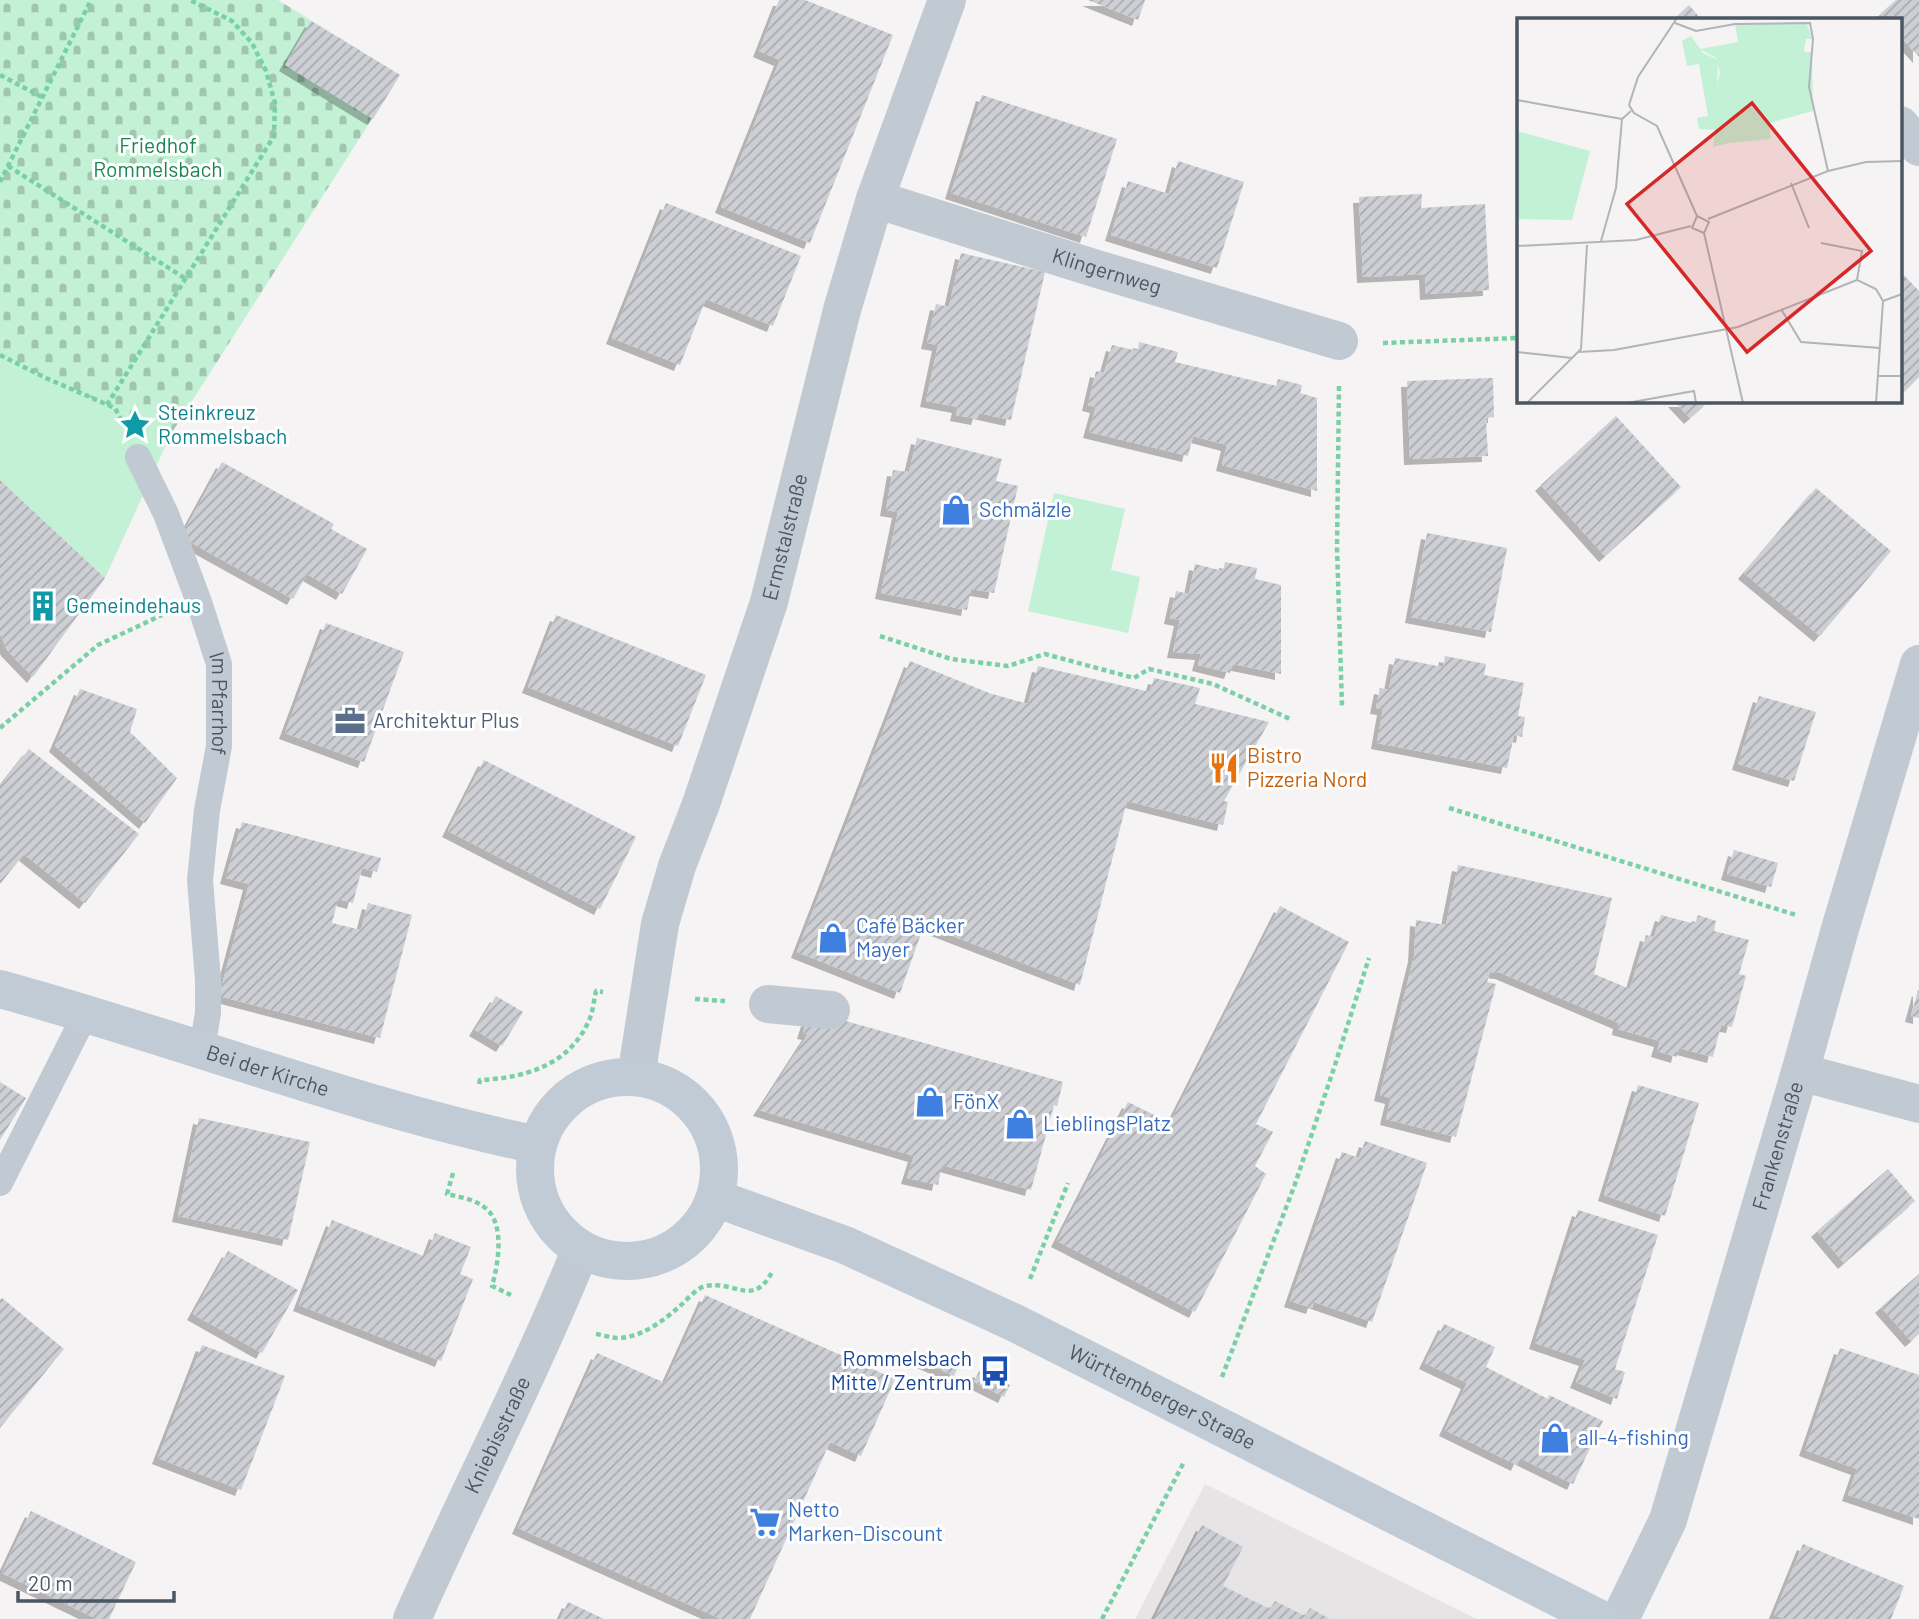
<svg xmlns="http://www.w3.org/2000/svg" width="1919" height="1619" font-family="Barlow,sans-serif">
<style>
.education{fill:#e6e4e5}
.cemetery{fill:url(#cemetery-stones)}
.green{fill:#c3f1d5}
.building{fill:url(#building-hatch);filter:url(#shadow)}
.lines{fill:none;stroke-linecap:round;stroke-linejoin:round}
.path{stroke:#7ad0a6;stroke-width:4.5;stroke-dasharray:5 3.5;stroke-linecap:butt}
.service{stroke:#c1cad2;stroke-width:26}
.pedestrian{stroke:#c1cad2;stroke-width:38}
.minor{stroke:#c1cad2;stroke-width:38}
.tertiary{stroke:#c1cad2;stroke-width:38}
.secondary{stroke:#c1cbd6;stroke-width:38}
.labels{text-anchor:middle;stroke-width:6;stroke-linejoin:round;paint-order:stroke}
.park-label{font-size:21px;fill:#17864f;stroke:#fff}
.street-label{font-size:21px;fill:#4a5661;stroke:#fff}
.culture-label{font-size:21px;fill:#0d838f;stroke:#fff;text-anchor:start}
.shop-label{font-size:21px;fill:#366cbe;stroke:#fff;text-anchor:start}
.service-label{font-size:21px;fill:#4e5e75;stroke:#fff;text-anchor:start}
.food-label{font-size:21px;fill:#c56008;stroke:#fff;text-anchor:start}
.transit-label{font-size:21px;fill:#164399;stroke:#fff;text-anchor:end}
.inset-road{fill:none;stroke:#b1b4b9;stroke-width:2}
.view{fill:#d62828;fill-opacity:0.15;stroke:#d62828;stroke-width:3.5}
.inset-edge{fill:none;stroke:#4a5661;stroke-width:3.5}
</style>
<defs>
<pattern id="cemetery-stones" width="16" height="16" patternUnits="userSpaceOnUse" patternTransform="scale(1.75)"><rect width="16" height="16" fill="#c3f1d5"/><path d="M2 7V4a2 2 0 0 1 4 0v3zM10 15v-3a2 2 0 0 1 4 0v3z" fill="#a0c6b0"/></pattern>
<pattern id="building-hatch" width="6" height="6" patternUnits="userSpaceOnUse" patternTransform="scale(1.75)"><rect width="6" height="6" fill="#cdcfd5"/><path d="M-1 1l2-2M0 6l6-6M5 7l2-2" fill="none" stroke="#a8abb0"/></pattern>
<filter id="shadow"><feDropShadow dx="-6" dy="6" stdDeviation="0" flood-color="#0004"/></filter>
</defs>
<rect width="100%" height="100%" fill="#f5f3f3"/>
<!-- education -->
<polygon class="education" points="1205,1484 1477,1619 1135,1619"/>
<!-- cemetery -->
<polygon class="cemetery" points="0,0 278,0 400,75 171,434 46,378 0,355"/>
<!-- green -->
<g class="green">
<polygon points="0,355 46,378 171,434 105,578 0,480"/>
<polygon points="1054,493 1125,509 1111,570 1140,577 1128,633 1028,611"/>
</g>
<!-- building -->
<g class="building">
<polygon points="779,0 805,0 893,35 810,243 721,207 780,60 759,51"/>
<polygon points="1088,0 1145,0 1138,20"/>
<polygon points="1896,0 1919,0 1919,57 1900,36 1900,19 1885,19 1880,14"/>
<polygon points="1689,5 1701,19 1674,19"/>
<polygon points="311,21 400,75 373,119 285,65"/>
<polygon points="982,95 1117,139 1086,237 951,193"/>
<polygon points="1178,161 1244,182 1217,268 1111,235 1128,181 1169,194"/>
<polygon points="1422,194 1421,208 1485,204 1489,290 1426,294 1425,274 1363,277 1359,197"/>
<polygon points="666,203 801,256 773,326 706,299 680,365 612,338"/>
<polygon points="961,253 1045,272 1011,420 979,413 977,419 956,415 958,407 926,401 938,345 927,343 936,304 949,307"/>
<polygon points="1900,271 1919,291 1919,377 1900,396"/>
<polygon points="1139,342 1178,352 1175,362 1276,386 1278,379 1302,385 1300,393 1317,398 1317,491 1222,465 1227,445 1193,436 1188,456 1089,432 1096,407 1088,405 1096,371 1104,373 1112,345 1138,351"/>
<polygon points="1493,378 1494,417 1486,418 1488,456 1410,459 1407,381"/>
<polygon points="1674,401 1709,401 1690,418"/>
<polygon points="1616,416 1681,487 1605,556 1541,485"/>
<polygon points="917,438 1002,459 996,481 1018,486 994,593 971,589 967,610 881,593 898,512 886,510 893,470 909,472"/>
<polygon points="222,462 334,524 331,529 367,549 342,594 307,574 293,599 181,537"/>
<polygon points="0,480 105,578 33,677 7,650 0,633"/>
<polygon points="1816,488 1891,551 1820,636 1744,573"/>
<polygon points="1427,533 1507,548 1491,632 1411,617"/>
<polygon points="1225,562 1257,568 1255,579 1281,585 1281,674 1233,664 1230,673 1198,665 1201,654 1173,652 1180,620 1170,618 1176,591 1189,594 1195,564 1223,571"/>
<polygon points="556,615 706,675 678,746 528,687"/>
<polygon points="326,623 404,652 364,762 285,733"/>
<polygon points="1445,656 1486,664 1484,675 1524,683 1518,716 1525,717 1522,737 1514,735 1507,768 1377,743 1383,709 1376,708 1380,688 1389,690 1395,658 1443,667"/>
<polygon points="910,661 989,693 1028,704 1038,666 1150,692 1154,678 1200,688 1195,704 1269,722 1224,801 1228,802 1223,825 1127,801 1080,985 924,925 900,993 797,952"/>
<polygon points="80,689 137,709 130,732 177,778 145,823 55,746"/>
<polygon points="1759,696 1816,712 1794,781 1738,764"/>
<polygon points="29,749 139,834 85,903 24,854 0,884 0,786"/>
<polygon points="484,760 636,837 600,909 448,831"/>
<polygon points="242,822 381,858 377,872 362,868 353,903 338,899 332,923 361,930 368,903 412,915 380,1038 219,996 249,884 226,878"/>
<polygon points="1734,850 1778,863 1771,887 1727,874"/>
<polygon points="1458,865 1612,898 1594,974 1630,989 1646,935 1654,937 1661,915 1695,924 1698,915 1716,921 1714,931 1749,940 1739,974 1746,976 1732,1027 1721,1025 1713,1057 1679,1048 1677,1057 1657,1051 1660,1041 1618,1029 1619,1023 1501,973 1490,972 1487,982 1496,984 1456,1137 1386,1119 1391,1098 1380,1095 1414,956 1416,920 1446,925"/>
<polygon points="1280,906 1349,942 1256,1124 1273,1132 1255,1166 1266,1174 1195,1312 1057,1241 1128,1102 1170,1123"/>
<polygon points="1918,990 1919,991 1919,1018 1911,1016"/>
<polygon points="496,996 523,1012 502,1046 475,1030"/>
<polygon points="810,1011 1063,1082 1057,1106 1054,1105 1031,1190 942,1165 938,1185 907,1178 914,1156 759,1110 808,1034 803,1033"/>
<polygon points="0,1082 26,1098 0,1140"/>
<polygon points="1638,1085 1699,1103 1665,1216 1604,1195"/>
<polygon points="199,1118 310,1142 288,1240 178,1216"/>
<polygon points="1365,1141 1427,1163 1372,1322 1314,1302 1312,1308 1290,1301 1342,1152 1359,1158"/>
<polygon points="1888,1169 1915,1201 1844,1263 1817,1231"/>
<polygon points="1578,1210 1658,1235 1615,1369 1625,1372 1617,1399 1576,1382 1585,1360 1535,1343"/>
<polygon points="332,1220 426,1257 435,1233 471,1247 460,1274 473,1279 441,1361 299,1305"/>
<polygon points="228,1251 298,1290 262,1353 193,1314"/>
<polygon points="1919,1274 1919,1334 1911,1341 1881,1307"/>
<polygon points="705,1295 895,1379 861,1456 830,1442 750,1619 721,1619 518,1528 597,1353 665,1383"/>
<polygon points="2,1298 64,1349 0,1428 0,1300"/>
<polygon points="1444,1324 1495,1347 1486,1367 1548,1399 1549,1395 1603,1421 1573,1484 1520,1458 1517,1465 1445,1430 1467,1383 1425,1363"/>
<polygon points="202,1345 285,1376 241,1490 158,1458"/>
<polygon points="1840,1348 1919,1375 1919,1519 1848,1495 1857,1469 1805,1450"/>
<polygon points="928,1350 959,1364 954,1376 923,1362"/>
<polygon points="979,1371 1010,1385 1004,1397 974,1382"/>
<polygon points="31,1511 136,1562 109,1619 97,1619 2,1573"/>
<polygon points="1202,1525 1243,1547 1223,1586 1270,1609 1275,1601 1305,1616 1310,1608 1330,1619 1154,1619"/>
<polygon points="1803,1544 1904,1586 1891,1619 1785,1619 1774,1615"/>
<polygon points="568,1602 604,1619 560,1619"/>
</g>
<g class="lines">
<!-- path -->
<g class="path">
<polyline points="0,75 42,97"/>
<polyline points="8,166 186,279"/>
<polyline points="0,182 91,0"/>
<polyline points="1383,343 1518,338"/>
<polyline points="0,355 46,378 115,408 122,421"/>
<polyline points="1339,386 1337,548 1342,706"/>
<polyline points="107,405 274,136 275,103 266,71 252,43 232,21 190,0"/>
<polyline points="880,636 951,659 1008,666 1045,654 1134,678 1149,669 1213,684 1290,719"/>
<polyline points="0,728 98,645 162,615"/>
<polyline points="1449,808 1796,915"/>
<polyline points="695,999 725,1001"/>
<path d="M479,1084L480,1080C525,1078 571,1065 590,1018C593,1010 594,1000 596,991L603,992"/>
<path d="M453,1173L447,1194C459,1197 474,1199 484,1207C506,1222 498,1265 492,1286L511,1295"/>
<polyline points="1030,1279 1068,1183"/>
<path d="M596,1334C603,1335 611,1338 617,1338C641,1338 663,1321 680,1306C688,1299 696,1288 706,1286C735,1280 754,1309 773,1270"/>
<polyline points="1222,1377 1295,1184 1334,1068 1369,958"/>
<polyline points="1102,1619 1184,1462"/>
</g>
<!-- service -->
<g class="service">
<path id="s1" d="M138,457L166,514L199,602L219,664V746L207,810L200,880L208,980V1013L202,1049"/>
<polyline points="0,1183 86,1013"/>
</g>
<!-- pedestrian -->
<polyline class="pedestrian" points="768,1004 831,1010"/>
<!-- minor -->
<g class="minor">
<polyline points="1900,125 1919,147"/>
<path id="s2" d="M875,199L1097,269L1339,341"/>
<polyline points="1800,1072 1919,1104"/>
<path id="s3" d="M1620,1619L1668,1520L1800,1072L1840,929L1919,664"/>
</g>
<!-- tertiary -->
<g class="tertiary">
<path id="s4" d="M636,1077L660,924L677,866L701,804L769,602L842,310L875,199L947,0"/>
<path id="s5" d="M412,1619C467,1495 530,1375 581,1249"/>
</g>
<!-- secondary -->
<g class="secondary">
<path id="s6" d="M0,989C180,1038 355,1107 538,1145"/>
<circle cx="627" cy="1169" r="92"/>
<path id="s7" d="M715,1198L845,1245L1013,1322L1600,1619"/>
</g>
</g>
<!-- icons -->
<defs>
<g id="sight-bare" transform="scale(2.415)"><path d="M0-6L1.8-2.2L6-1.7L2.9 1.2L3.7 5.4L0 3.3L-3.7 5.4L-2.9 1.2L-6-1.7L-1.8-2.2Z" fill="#0f9aa8" stroke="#fff" stroke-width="2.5" paint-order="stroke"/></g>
<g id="shop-bare" transform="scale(2.415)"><path d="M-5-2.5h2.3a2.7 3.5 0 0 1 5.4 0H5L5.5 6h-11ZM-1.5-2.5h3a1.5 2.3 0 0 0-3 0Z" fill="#3f7fe0" stroke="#fff" stroke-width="2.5" paint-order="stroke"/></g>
<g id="building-bare" transform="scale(2.415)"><path d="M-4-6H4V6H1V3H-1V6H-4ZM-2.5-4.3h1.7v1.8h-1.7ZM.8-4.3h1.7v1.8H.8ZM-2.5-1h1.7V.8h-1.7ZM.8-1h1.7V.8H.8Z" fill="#0f9aa8" stroke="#fff" stroke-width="2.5" paint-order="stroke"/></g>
<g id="office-bare" transform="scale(2.415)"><path d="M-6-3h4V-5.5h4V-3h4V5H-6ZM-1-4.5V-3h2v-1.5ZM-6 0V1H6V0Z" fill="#5c6f8a" stroke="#fff" stroke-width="2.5" paint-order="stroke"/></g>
<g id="restaurant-bare" transform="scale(2.415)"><path d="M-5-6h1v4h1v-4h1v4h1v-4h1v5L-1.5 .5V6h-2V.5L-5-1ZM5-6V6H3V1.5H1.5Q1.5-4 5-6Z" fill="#e8710a" stroke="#fff" stroke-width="2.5" paint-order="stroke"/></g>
<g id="bus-bare" transform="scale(2.415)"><path d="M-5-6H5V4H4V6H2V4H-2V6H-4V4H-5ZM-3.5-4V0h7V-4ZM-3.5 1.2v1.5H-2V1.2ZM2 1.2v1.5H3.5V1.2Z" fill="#1a4fb4" stroke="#fff" stroke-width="2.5" paint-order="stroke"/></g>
<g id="supermarket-bare" transform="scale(2.415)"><path d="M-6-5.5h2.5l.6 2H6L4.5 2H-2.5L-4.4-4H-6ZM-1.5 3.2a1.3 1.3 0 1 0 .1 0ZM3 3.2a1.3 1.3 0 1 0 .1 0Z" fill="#3f7fe0" stroke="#fff" stroke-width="2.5" paint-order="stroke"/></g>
</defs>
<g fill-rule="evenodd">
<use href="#sight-bare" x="135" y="425"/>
<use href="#shop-bare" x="956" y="510"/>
<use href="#building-bare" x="43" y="606"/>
<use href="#office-bare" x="350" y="721"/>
<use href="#restaurant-bare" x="1224" y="768"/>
<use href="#shop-bare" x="833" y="938"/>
<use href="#shop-bare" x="930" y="1102"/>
<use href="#shop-bare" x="1020" y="1124"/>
<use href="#bus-bare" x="995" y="1371"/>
<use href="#shop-bare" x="1555" y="1438"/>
<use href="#supermarket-bare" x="765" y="1522"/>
</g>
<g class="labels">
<!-- park labels -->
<g class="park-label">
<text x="158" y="153">Friedhof<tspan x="158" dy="24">Rommelsbach</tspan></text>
</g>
<!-- street labels -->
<g class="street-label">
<text dy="7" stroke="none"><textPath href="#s2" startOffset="243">Klingernweg</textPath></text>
<text dy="7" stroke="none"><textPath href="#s4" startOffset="562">Ermstalstraße</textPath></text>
<text dy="7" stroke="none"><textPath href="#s1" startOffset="262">Im Pfarrhof</textPath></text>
<text dy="7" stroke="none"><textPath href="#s6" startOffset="280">Bei der Kirche</textPath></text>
<text dy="7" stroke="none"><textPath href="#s3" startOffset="500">Frankenstraße</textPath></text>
<text dy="7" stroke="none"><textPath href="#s7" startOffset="490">Württemberger Straße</textPath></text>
<text dy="7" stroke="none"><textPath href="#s5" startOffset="203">Kniebisstraße</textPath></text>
</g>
<!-- culture labels -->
<g class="culture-label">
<text x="158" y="420">Steinkreuz<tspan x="158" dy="24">Rommelsbach</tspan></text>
<text x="66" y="613">Gemeindehaus</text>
</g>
<!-- shop labels -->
<g class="shop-label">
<text x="979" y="517">Schmälzle</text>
<text x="856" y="933">Café Bäcker<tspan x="856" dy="24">Mayer</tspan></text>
<text x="953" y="1109">FönX</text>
<text x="1043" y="1131">LieblingsPlatz</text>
<text x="1578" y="1445">all-4-fishing</text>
<text x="788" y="1517">Netto<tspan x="788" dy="24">Marken-Discount</tspan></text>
</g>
<!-- service labels -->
<g class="service-label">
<text x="373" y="728">Architektur Plus</text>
</g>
<!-- food labels -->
<g class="food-label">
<text x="1247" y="763">Bistro<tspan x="1247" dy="24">Pizzeria Nord</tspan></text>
</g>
<!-- transit labels -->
<g class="transit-label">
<text x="972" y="1366">Rommelsbach<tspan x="972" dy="24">Mitte / Zentrum</tspan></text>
</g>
</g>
<!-- overview -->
<g transform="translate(1517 18)">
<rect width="385" height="385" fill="#f5f3f3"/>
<path d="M0,113L73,133L55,202L0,201Z" fill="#c3f1d5"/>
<path d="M289,4L296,21H289L287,33L295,35L296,93L252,105L254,121L212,125L200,66L203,55L199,40L183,31L221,24L218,6Z" fill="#c3f1d5"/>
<path d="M174,18L186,35L201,42L200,66L212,125L196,129L198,112L182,111L180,100L191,98L182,46L170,48L165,23Z" fill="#c3f1d5"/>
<path class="inset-road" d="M160,0L121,59L112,87L117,95L140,108L180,198M158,5L179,13L218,6L293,5L296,21L292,69L311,153M0,82L105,101M274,165L292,210M180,198L192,204L187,215M180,198L175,210L187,215M191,201L311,153L349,144L385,143M187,215L226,385M84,223L99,170L105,101L114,93M304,225L345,233L340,262L359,271L366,283L385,276M0,228L119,222L174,208M264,291L284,324L363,330M0,334L55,340M62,334L97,332L221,309L340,262M361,358H385M10,385L64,331L70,227M110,385L177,373L179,385M359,385L366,283"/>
<path class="view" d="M235,85L354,233L230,334L110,186Z"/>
<rect width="385" height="385" class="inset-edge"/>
</g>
<!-- scale -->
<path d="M18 1591v10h156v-10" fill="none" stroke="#4a5661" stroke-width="3.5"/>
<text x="28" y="1591" font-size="21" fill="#4a5661" stroke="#ffffff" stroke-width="5" paint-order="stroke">20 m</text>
</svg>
